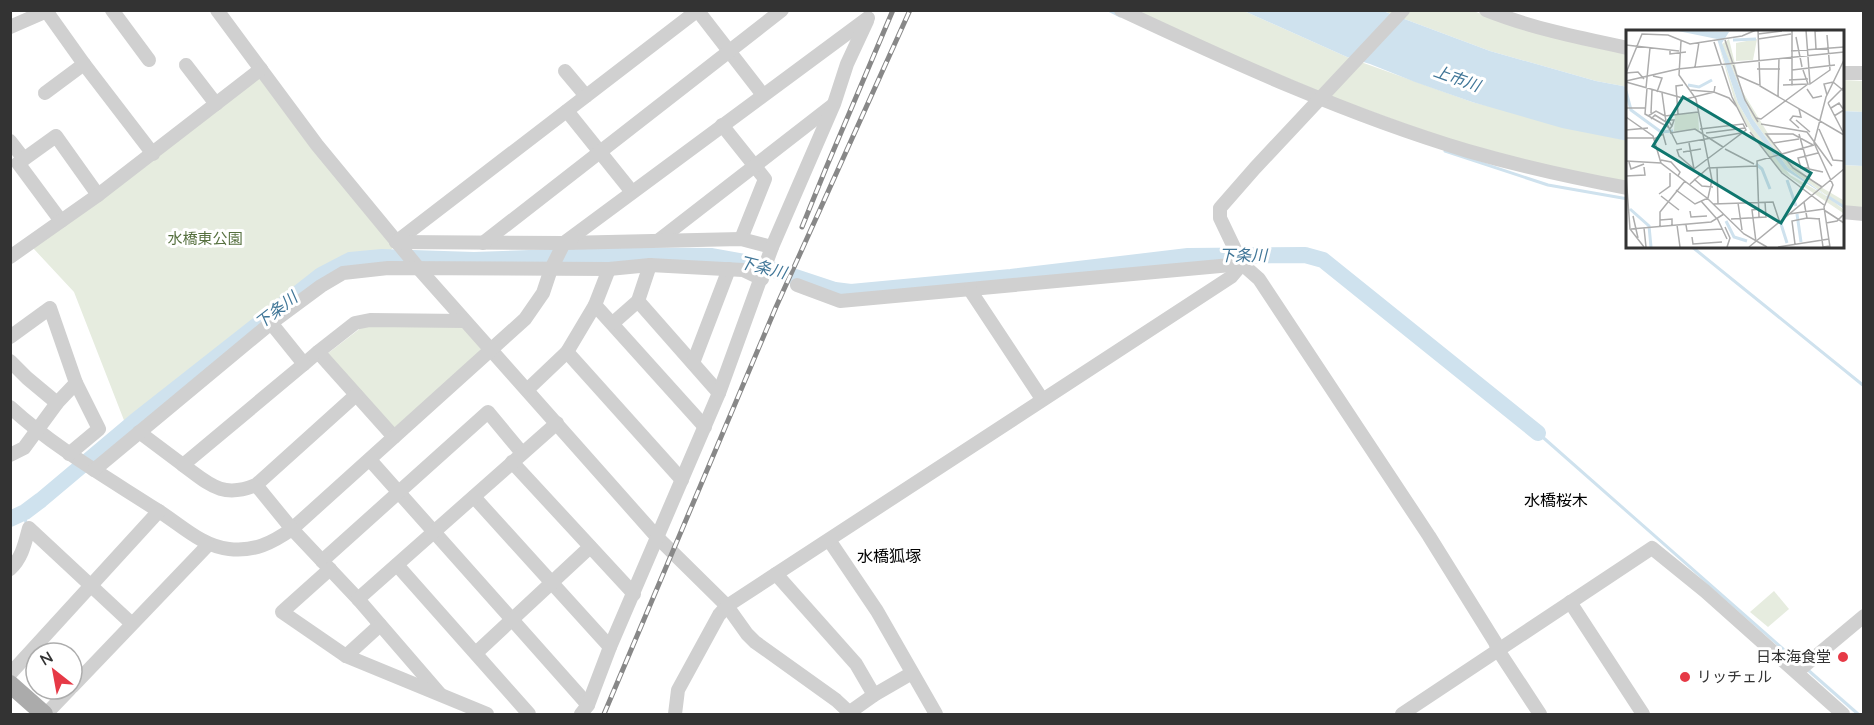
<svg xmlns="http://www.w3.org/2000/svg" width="1874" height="725" font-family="Quicksand,'Noto Sans JP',sans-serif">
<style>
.green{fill:#e6ecdf}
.water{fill:#cfe2ee}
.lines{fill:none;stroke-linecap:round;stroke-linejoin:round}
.stream{stroke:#cfe2ee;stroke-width:3}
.river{stroke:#cfe2ee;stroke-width:16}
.minor{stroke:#d0d0d0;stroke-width:14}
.major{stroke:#ababab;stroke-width:18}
.rail-casing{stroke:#888;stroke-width:5}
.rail{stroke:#fff;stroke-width:3;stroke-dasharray:9;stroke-linecap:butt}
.poi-dot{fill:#e63946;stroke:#fff;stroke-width:2}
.labels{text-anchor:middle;stroke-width:6;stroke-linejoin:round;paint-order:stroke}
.park-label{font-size:15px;fill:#56703f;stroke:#fff}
.poi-label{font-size:15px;fill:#333;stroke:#fff;text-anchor:end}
.water-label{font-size:16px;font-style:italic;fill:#3f7597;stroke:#fff}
.neighbourhood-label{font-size:16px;fill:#000;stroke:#fff}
.inset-river{fill:none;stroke:#cfe2ee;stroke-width:3}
.inset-road{fill:none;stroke:#adadad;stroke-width:1.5}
.view{fill:#0f766e;fill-opacity:0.15;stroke:#0f766e;stroke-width:3}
.inset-edge{fill:none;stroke:#333;stroke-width:3}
</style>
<rect width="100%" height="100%" fill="#fff"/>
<!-- green -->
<g class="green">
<polygon points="1134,11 1244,11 1347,57 1472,102 1628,141 1628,182 1559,170 1480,151 1340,100 1194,39"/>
<polygon points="1383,11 1473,11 1525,28 1628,52 1628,87 1596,81 1490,51"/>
<polygon points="261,69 393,248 382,257 350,260 321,275 127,428 74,292 33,248"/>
<polygon points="1843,80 1863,81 1863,112 1843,111"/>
<polygon points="1842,165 1863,166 1863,208 1843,206"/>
<polygon points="462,325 483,351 394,428 327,354 362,327"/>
<polygon points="1774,591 1789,609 1768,627 1750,612"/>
</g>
<!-- water -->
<g class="water">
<polygon points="1244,11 1383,11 1490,51 1596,81 1628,87 1628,141 1562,128 1472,102 1415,82 1370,64 1347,57"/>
<polygon points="1843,111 1863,112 1863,166 1843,165"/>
</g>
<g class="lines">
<!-- stream -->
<g class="stream">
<polyline points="1108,10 1120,16"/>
<polyline points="1445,151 1548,185 1628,199"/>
<polyline points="1691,246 1864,386"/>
<polyline points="1538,433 1800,664"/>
<polyline points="25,512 26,525"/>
<polyline points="1808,670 1858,714"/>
</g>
<!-- river -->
<polyline class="river" points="10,519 25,512 41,500 135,421 321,275 350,260 382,257 474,260 616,255 712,256 756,264 835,290 851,292 1011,277 1188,256 1305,255 1323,260 1538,433"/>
<!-- minor -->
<g class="minor">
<polyline points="112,10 149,60"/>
<polyline points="217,10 317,145 420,270 657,537 727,606 747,634 755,642 836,700 851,714"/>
<path d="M1121,10C1234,63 1348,115 1468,151C1520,166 1574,178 1628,188"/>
<polyline points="1403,10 1255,168 1220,208 1220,218 1242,264 1259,279 1429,536 1495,642 1498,650 1540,714"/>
<path d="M1486,10C1531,28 1580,38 1628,48"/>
<polyline points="698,11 763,95"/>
<polyline points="47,12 84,64 153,154"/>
<polyline points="10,27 49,10"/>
<polyline points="186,65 216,104"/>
<polyline points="565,71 586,96"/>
<polyline points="1842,73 1864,73"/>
<polyline points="45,93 84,64"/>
<polyline points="567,111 632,192"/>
<polyline points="722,125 765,179 741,239"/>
<polyline points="10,141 24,159 18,163 61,221"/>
<polyline points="24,159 56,136 98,195"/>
<polyline points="1842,212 1864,214"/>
<polyline points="659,240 833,105"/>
<polyline points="396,242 698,10"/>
<polyline points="396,242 564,243 741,239 772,247"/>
<polyline points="483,243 782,10"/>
<polyline points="10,257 98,195 261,69"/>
<polyline points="797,285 840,301 1242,264"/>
<polyline points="970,290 1042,399"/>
<polyline points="638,301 719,393"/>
<polyline points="595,305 705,427"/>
<polyline points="271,323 304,364 318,352 394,437"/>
<polyline points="613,323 638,301 650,265"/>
<polyline points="10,337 50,308 76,383"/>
<polyline points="318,352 355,323 370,320 464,321"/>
<polyline points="567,352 682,480"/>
<polyline points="10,361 27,378 57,403"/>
<polyline points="693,363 729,269"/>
<polyline points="527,390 567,352 595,305 609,269"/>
<path d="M10,407C55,448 106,477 157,510C180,524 201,546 229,549C254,552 272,543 292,529L525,319L543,293L551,269L564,243L868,18"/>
<polyline points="139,432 183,465 304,364"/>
<polyline points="10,455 24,448 57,403 76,383 99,429 69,454"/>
<polyline points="370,460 588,705"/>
<polyline points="512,462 634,594"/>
<path d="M183,465C209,484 222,499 256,485L356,395"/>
<polyline points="94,470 271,323 321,286 343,273 388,268 609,269 650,265 743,270 762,279"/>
<polyline points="256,485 292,529 358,599 440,694"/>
<polyline points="474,497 610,647"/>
<polyline points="829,540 877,611 936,714"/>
<polyline points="322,561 488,412 522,453"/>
<polyline points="397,565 529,714"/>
<path d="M10,569C22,558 25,543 29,528L131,623"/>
<polyline points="330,569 282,612 346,656 487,714"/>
<polyline points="776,574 856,664 874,695"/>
<polyline points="358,599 557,423"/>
<polyline points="1570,602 1643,714"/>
<polyline points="476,653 590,547"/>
<polyline points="346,656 380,625"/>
<polyline points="1797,672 1864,616"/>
<polyline points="10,674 159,511"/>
<polyline points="72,687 208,545"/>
<polyline points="850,712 874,695 912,673"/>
<polyline points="46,714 70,689"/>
<polyline points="581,714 588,705 610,647 719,393 772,247 834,104 847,64 867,21"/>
<polyline points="675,714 678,690 719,615 727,606 1231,277 1242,264"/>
<polyline points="1402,714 1652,548 1705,591 1843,714"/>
</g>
<!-- major -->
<polyline class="major" points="10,684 44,714"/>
<!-- rail casing -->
<g class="rail-casing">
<g id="rail">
<polyline points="802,227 826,168 893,10"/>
<polyline points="604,714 776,307 910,10"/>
</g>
</g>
<!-- rail -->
<use href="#rail" class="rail"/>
</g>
<!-- markers -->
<g class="poi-dot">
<circle cx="1843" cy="657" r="6"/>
<circle cx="1685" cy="677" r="6"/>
</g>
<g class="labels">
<!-- park labels -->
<g class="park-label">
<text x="205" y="244">水橋東公園</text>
</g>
<!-- poi labels -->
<g class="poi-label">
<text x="1831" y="662">日本海食堂</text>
<text x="1697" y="682" text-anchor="start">リッチェル</text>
</g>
<!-- water labels -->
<g class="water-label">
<text transform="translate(1457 78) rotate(20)" y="6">上市川</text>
<text x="1243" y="261">下条川</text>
<text transform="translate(763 267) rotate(14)" y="6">下条川</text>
<text transform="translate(276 310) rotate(-38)" y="6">下条川</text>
</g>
<!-- neighbourhood labels -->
<g class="neighbourhood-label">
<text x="1556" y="506">水橋桜木</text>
<text x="889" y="562">水橋狐塚</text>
</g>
</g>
<!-- overview -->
<g transform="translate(1626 30)">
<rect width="218" height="218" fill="#fff"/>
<path d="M103,9L115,59L155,125L193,156L217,170V177L162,138L126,88L96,14ZM131,9L127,30L110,31V13ZM92,13L112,73L126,97L164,145L202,167L217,179V183L156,142L123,99L109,72ZM72,82L73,100L48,101L49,85Z" fill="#e6ecdf"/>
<path d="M47,0L103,2L96,13L126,88L162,138L202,167L158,139L126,97L112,73L91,9Z" fill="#cfe2ee"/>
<path class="inset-river" d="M107,10L130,9M62,55L73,57L86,50M0,61L5,80L35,102L47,101M130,134L136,139L144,159M161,150L170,176M201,166L218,177M4,179L23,196L25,217M171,184L175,212M100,191L108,207L121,211M155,194L161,213"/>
<path class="inset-road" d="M132,0L134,56L218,105M166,0V56M180,0L184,54L204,40L201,5M132,4L156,1M170,7L176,37M132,9L165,4M99,10L119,70L132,92M88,12L106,67L121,97M0,15L53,21M190,19L189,1L201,0M44,20V24L60,22M165,21L218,17M69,37L73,12M131,39H154M166,40L209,35M0,43L12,42L18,49M0,43L16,4L42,5L64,14L116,6L130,0M110,45L133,55M27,46L36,48L31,62M163,50L182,49M0,51L52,39L218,22M0,52L60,69L88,62L103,68L111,77M157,55L182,54L177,40M20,58L24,18M21,58L19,84L42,97M181,59L187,68L196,66M63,60L88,62L89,56M36,63L40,92L51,114L115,103M201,65L198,54L207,52L218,61M152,66L153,28M202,73L218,104M202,73L217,58M0,78H19M205,78L213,73L218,80L208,86M25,83L26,60M52,84L50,56L57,55M22,86L30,81L39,86L72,82M0,87L27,106L35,133L81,168L118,204L141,217M130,88L135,89L182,54M25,89L29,85L40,92M170,90L184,102M135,94L181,102L206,136M173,98L164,90L167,86L175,87L173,79M193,99L207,130L218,131M0,100L22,98M43,100L46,96L42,90H48L46,96M124,102L156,143L198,175M44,103L69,99L97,117M80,103L119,98M173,104L183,139L197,142M0,108H28M28,109L37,104L40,115M63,113L68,139M147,113L173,109M187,115L167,104H140L167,138L196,157M56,119L51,120L53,126L68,139M99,119L128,134M57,122L75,119M35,130L45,132L54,142L52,146M0,131L35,133M3,132L5,139L18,134M91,137L92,174M182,138H175L172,128L192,123M68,139L120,100L117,94L74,99M0,145L4,199L18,217M0,146L19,145L18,137M68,149L76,156L87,157M64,154L82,138L131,136M50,160L69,174L82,168L86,150L70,69L53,45L55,11M33,164L44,156V143M35,166L53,180M75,171L91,189M178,172L181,188L194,189M112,173L116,200M87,174L147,172L154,193M198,180L218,193M64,181L65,187L81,186M163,184L198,179M7,186L12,208M133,187L131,131L188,115M91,188L101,209M193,188L197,217L204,216M105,189L140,187L139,172M34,190L46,189V196M200,193L211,191L217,185M51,195L54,217M60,195L61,201L96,199M34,197V182L59,151M99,197L104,208L101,217M18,198L20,217M5,199L85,192L98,184M66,207L67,214L96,212M130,212L126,180L133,179M169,214L166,191L181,188M123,217L218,139M152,217L203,209M204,217L198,177L207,155L188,113L200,67L218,30"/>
<path class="view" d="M57,67L185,143L155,193L27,116Z"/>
<rect width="218" height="218" class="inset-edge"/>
</g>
<!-- border -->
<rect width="1874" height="725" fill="none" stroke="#333333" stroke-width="24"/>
<!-- north arrow -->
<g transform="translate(54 671) rotate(329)"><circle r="28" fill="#ffffff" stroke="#adadad" stroke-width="1.5"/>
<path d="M0-4.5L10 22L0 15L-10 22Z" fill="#e63946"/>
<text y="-9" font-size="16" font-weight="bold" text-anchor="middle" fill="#333333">N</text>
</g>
</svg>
